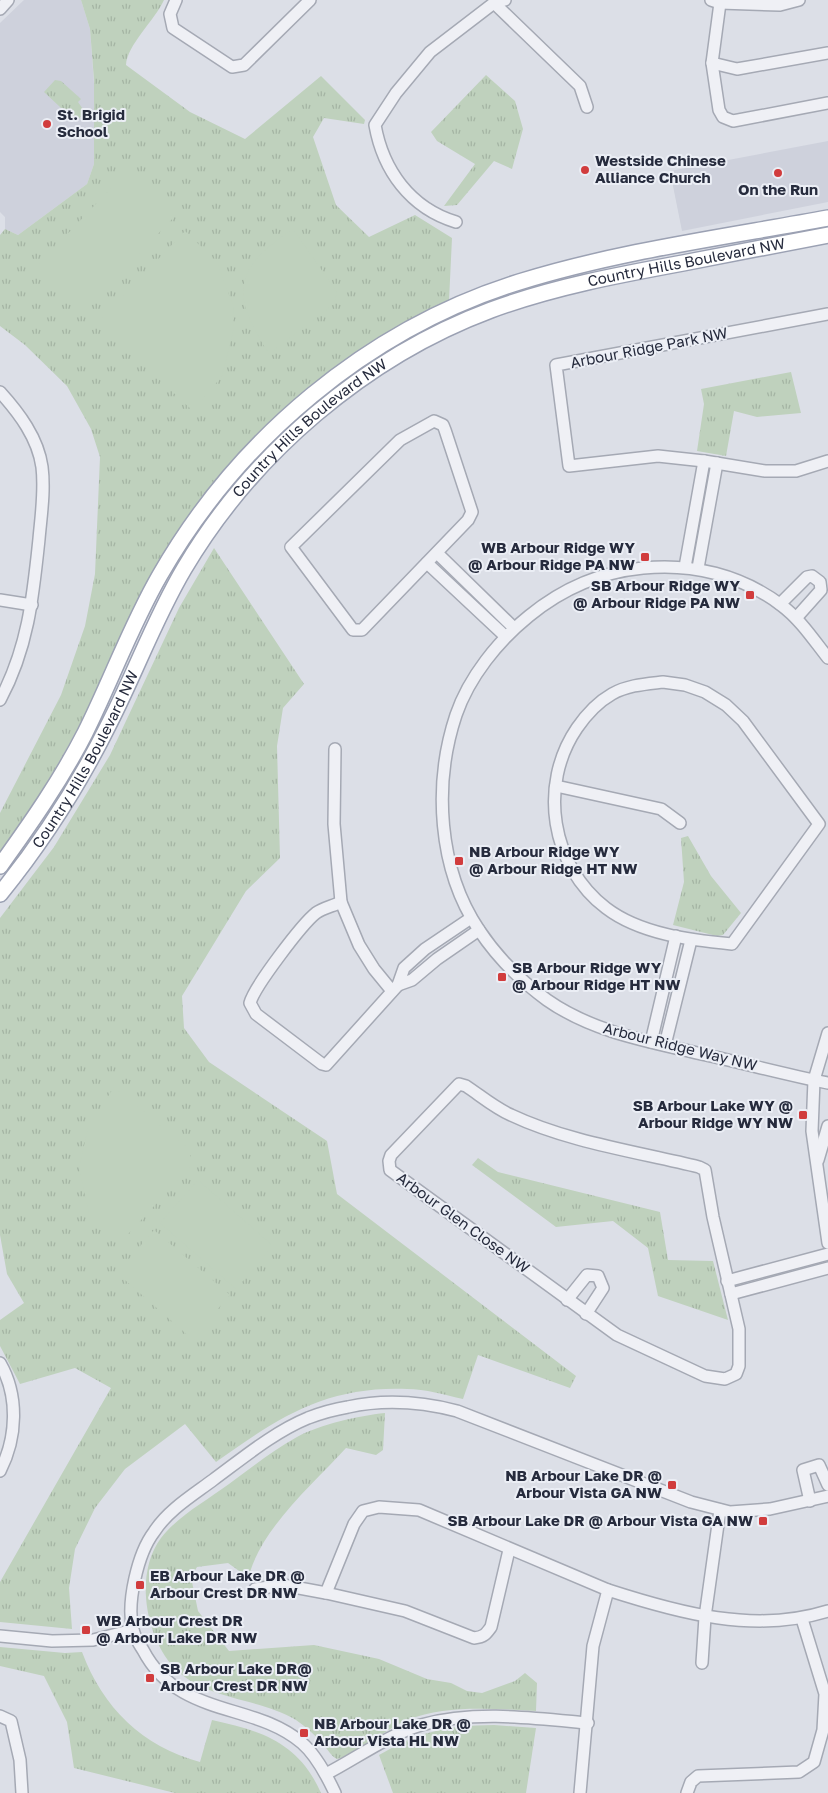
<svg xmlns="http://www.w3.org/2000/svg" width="828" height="1793" font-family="'Golos Text',sans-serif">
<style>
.built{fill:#ced1dc}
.park{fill:url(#park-tufts)}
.garden{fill:#bfd1bd}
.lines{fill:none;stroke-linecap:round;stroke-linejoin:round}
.minor-casing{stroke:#a5a9b4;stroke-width:14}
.major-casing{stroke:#9ba1b3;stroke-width:18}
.minor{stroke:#eff0f5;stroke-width:11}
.major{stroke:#fff;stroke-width:15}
.poi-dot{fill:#d13c3d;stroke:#ebeef5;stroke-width:2}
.labels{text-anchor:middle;stroke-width:4;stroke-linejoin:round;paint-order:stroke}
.poi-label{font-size:15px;font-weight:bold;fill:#262b3d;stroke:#ebeef5;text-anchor:start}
.street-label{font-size:15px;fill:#262b3d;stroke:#ebeef5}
</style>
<defs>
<pattern id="park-tufts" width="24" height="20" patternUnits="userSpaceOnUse" patternTransform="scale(1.25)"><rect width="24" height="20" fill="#bfd1bd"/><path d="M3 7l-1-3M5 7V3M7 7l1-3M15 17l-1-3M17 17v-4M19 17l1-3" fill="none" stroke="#a4b4a3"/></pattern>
</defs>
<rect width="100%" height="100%" fill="#dcdfe7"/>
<!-- built -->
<g class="built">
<polygon points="24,0 81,0 90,29 94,84 94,164 87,184 18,235 5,229 5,217 0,212 0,23"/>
<polygon points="828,141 828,202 682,231 670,171"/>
</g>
<!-- park -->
<g class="park">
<path d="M81,0H164C155,20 127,45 126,65L190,112L245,139L321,76L365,120L364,124L324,118L313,137L336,205L369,237L415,215L452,238L449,301C312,369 217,454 144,588C126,620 114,655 98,688C71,746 37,801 0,854V813L61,695L85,626L95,574L100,457L91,429L67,386L25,345L0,326V235L5,229L18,235L87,184L94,164V80L90,29Z"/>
<polygon points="486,75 515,101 523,129 512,169 494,161 457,205 444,206 475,164 437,141 431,132"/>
<polygon points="55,80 61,81 81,99 78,102 85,112 76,122 44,92"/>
<polygon points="791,372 801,413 757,417 734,411 726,456 697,451 704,404 701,389"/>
<path d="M214,548L304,684L283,708L277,746L280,858L246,891L182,996L184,1028L209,1062L327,1141L337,1194L576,1376L570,1388L478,1355L463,1399C445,1395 425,1389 407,1389C326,1386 279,1417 216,1462L185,1424L125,1469L95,1508L75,1549L69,1588L72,1629L0,1622V1582L111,1388L75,1368L20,1384L0,1346V1320L24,1303L7,1274L0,1235V918L54,847L110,755L179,608Z"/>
<polygon points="688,836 711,876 741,913 723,935 717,936 673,925 684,882 681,838"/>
<polygon points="478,1158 498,1172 660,1212 668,1260 713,1261 728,1320 658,1296 648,1248 613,1221 556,1227 472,1165"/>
<path d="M385,1413L383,1450L376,1455L346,1448C314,1483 264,1526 250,1572L242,1573L228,1563L197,1567L191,1577L198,1611L229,1651L314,1645L379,1659L427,1679L451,1683L467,1691L482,1693L515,1681L525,1673L537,1683L536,1711C494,1709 448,1704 407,1720C384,1730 360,1753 337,1759C331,1756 328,1750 324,1745C316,1736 306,1727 296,1720C256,1696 201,1701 170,1663C145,1631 135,1573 161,1538C178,1516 206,1501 229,1484C251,1468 273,1450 297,1437C321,1424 358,1416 385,1413Z"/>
<path d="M0,1647L65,1653L82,1652C103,1708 142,1746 200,1762L212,1720C262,1731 299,1743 321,1793H175L74,1768L67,1722L44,1676L0,1666Z"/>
<path d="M494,1725L536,1728L526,1793H393L379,1755C421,1731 445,1726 494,1725Z"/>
</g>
<!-- garden -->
<g class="garden">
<polygon points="128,170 176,215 87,309 39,264"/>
<path d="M293,229L337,292L334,304L269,354C231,295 232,269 293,229Z"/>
<polygon points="185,231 217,262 234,308 233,332 222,376 193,411 102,326 102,318"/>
<polygon points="114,1087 190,1150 190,1167 119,1244 89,1214 79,1168 88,1128"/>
<polygon points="198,1180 273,1246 236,1289 160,1223"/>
<polygon points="154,1230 230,1295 192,1339 117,1273"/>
</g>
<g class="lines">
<!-- minor casing -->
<g class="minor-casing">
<g id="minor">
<polyline points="176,0 170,14 173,28 232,67 244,65 310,0"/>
<polyline points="711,0 720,3 780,5 799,0"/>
<polyline points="494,3 580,86 587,107"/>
<polyline points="720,3 712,63 719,110 723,117 733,121 828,103"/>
<polyline points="0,9 8,0"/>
<polyline points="712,63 737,69 828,53"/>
<path d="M456,222C410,208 383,170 375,125L396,93L430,52L494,3L505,0"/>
<polyline points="828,314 556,365 569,466 658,456 704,461 765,471 796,471 828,461"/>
<path d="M0,392C19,413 38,438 42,467C45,491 41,516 39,539C33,597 28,648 0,700"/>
<polygon points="434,421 443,425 445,430 472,512 468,520 362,630 353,630 291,547 400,440"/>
<polyline points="437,553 513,627"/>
<polyline points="427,563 505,636"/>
<polyline points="685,567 704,461"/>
<polyline points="698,568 717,463"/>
<polyline points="0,600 32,605"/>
<polyline points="780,604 807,577 812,576 820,582 821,590 796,618"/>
<path d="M828,658C813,639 800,619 781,605C741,575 692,563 643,568C601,572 562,589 529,616C498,641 469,677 456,715C433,784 438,869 479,930C497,957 521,981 547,1000C594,1033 652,1042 706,1055C747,1064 787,1075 828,1083"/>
<path d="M663,682L685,685L705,692L726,705L743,721L819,824L732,944C690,940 640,934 606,908C551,866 538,785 577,728C586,715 598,702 612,694C628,685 646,684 663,682Z"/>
<polyline points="335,749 334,824 341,902 359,945 374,969 392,991"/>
<polyline points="556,786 661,809 680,823"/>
<path d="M341,902C333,906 323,908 316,913C302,924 254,987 250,1003L256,1014L322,1064L326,1065L398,985L404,968L425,949L471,918"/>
<polyline points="398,985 412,980 437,959 479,930"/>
<polyline points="828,1033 814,1080 812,1131 828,1243"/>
<polyline points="651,1042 676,936"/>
<polyline points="665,1045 691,940"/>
<path d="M459,1084L466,1086C481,1096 495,1108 511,1115C568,1142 638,1152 699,1167L705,1170L713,1217L739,1329V1366L736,1374L725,1379L705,1376L617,1335L390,1170L389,1161L391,1155Z"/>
<polyline points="818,1160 828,1126"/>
<polyline points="727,1281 828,1254"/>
<polyline points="731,1294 828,1268"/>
<polyline points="567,1300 587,1275 598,1276 603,1288 586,1314"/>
<path d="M0,1363C19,1396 17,1438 0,1471"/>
<polyline points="810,1501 803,1470 819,1465 828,1485"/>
<path d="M255,1589L283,1585L326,1593L405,1611L474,1638C484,1637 486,1634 491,1627L509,1550"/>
<polyline points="326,1593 354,1524 363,1511 379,1507 419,1510 608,1590"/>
<polyline points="0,1636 52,1641 93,1640 133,1630"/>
<polyline points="702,1663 705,1617 720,1510"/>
<polyline points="0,1716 11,1721 20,1760 22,1793"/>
<path d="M326,1774C357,1758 388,1735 421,1725C475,1710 534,1718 588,1723"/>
<path d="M335,1793C327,1776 316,1755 302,1743C253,1701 179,1719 143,1650C139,1644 135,1637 133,1630C126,1603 138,1553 154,1532C168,1510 193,1495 213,1480C243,1458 274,1432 308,1418C321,1413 336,1409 348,1407C385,1399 422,1402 457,1411L691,1502L730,1512L770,1509L828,1496"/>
<path d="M580,1793L593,1646L608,1590C679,1613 755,1634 828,1611"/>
<polyline points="687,1793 691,1782 698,1776 799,1772 814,1762 823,1730 825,1694 802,1619"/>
</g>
</g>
<!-- major casing -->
<g class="major-casing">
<g id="major">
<path d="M0,866C31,823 61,780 85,733C111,681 131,625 160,575C238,439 368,329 519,282C619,251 725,237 828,218"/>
<path id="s1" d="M0,894C43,841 80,783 110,722C136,671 155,618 184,569C252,454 365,357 491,310C553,287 618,275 683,263C731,254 780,244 828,235"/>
</g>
</g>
<!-- minor -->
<use href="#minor" class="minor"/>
<!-- major -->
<use href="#major" class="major"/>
</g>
<!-- markers -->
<g class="poi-dot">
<circle cx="47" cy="124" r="5"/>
<circle cx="585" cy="170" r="5"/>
<circle cx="778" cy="173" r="5"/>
<rect x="640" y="552" width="10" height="10" rx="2.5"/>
<rect x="745" y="590" width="10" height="10" rx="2.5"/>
<rect x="454" y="856" width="10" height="10" rx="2.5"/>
<rect x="497" y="972" width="10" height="10" rx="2.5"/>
<rect x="798" y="1110" width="10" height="10" rx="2.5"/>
<rect x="667" y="1480" width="10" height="10" rx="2.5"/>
<rect x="758" y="1516" width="10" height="10" rx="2.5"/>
<rect x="135" y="1580" width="10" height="10" rx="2.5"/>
<rect x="81" y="1625" width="10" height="10" rx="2.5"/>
<rect x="145" y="1673" width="10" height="10" rx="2.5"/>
<rect x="299" y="1728" width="10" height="10" rx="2.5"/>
</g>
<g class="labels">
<!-- poi labels -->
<g class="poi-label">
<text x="57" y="120">St. Brigid<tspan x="57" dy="17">School</tspan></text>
<text x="595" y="166">Westside Chinese<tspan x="595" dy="17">Alliance Church</tspan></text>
<text x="778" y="195" text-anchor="middle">On the Run</text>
<text x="635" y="553" text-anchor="end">WB Arbour Ridge WY<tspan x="635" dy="17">@ Arbour Ridge PA NW</tspan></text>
<text x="740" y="591" text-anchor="end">SB Arbour Ridge WY<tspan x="740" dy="17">@ Arbour Ridge PA NW</tspan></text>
<text x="469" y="857">NB Arbour Ridge WY<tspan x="469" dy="17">@ Arbour Ridge HT NW</tspan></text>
<text x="512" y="973">SB Arbour Ridge WY<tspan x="512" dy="17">@ Arbour Ridge HT NW</tspan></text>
<text x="793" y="1111" text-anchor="end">SB Arbour Lake WY @<tspan x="793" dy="17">Arbour Ridge WY NW</tspan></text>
<text x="662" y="1481" text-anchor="end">NB Arbour Lake DR @<tspan x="662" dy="17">Arbour Vista GA NW</tspan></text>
<text x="753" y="1526" text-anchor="end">SB Arbour Lake DR @ Arbour Vista GA NW</text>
<text x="150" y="1581">EB Arbour Lake DR @<tspan x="150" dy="17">Arbour Crest DR NW</tspan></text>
<text x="96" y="1626">WB Arbour Crest DR<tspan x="96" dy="17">@ Arbour Lake DR NW</tspan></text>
<text x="160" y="1674">SB Arbour Lake DR@<tspan x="160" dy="17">Arbour Crest DR NW</tspan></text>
<text x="314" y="1729">NB Arbour Lake DR @<tspan x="314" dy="17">Arbour Vista HL NW</tspan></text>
</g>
<!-- street labels -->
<g class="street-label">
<text dy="5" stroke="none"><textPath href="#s1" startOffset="985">Country Hills Boulevard NW</textPath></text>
<text transform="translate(649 348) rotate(-11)" y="5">Arbour Ridge Park NW</text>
<text dy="5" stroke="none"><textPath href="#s1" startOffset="565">Country Hills Boulevard NW</textPath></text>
<text dy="5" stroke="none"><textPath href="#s1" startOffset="160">Country Hills Boulevard NW</textPath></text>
<text transform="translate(680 1047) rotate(14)" y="5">Arbour Ridge Way NW</text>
<text transform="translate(463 1223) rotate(36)" y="5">Arbour Glen Close NW</text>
</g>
</g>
</svg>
